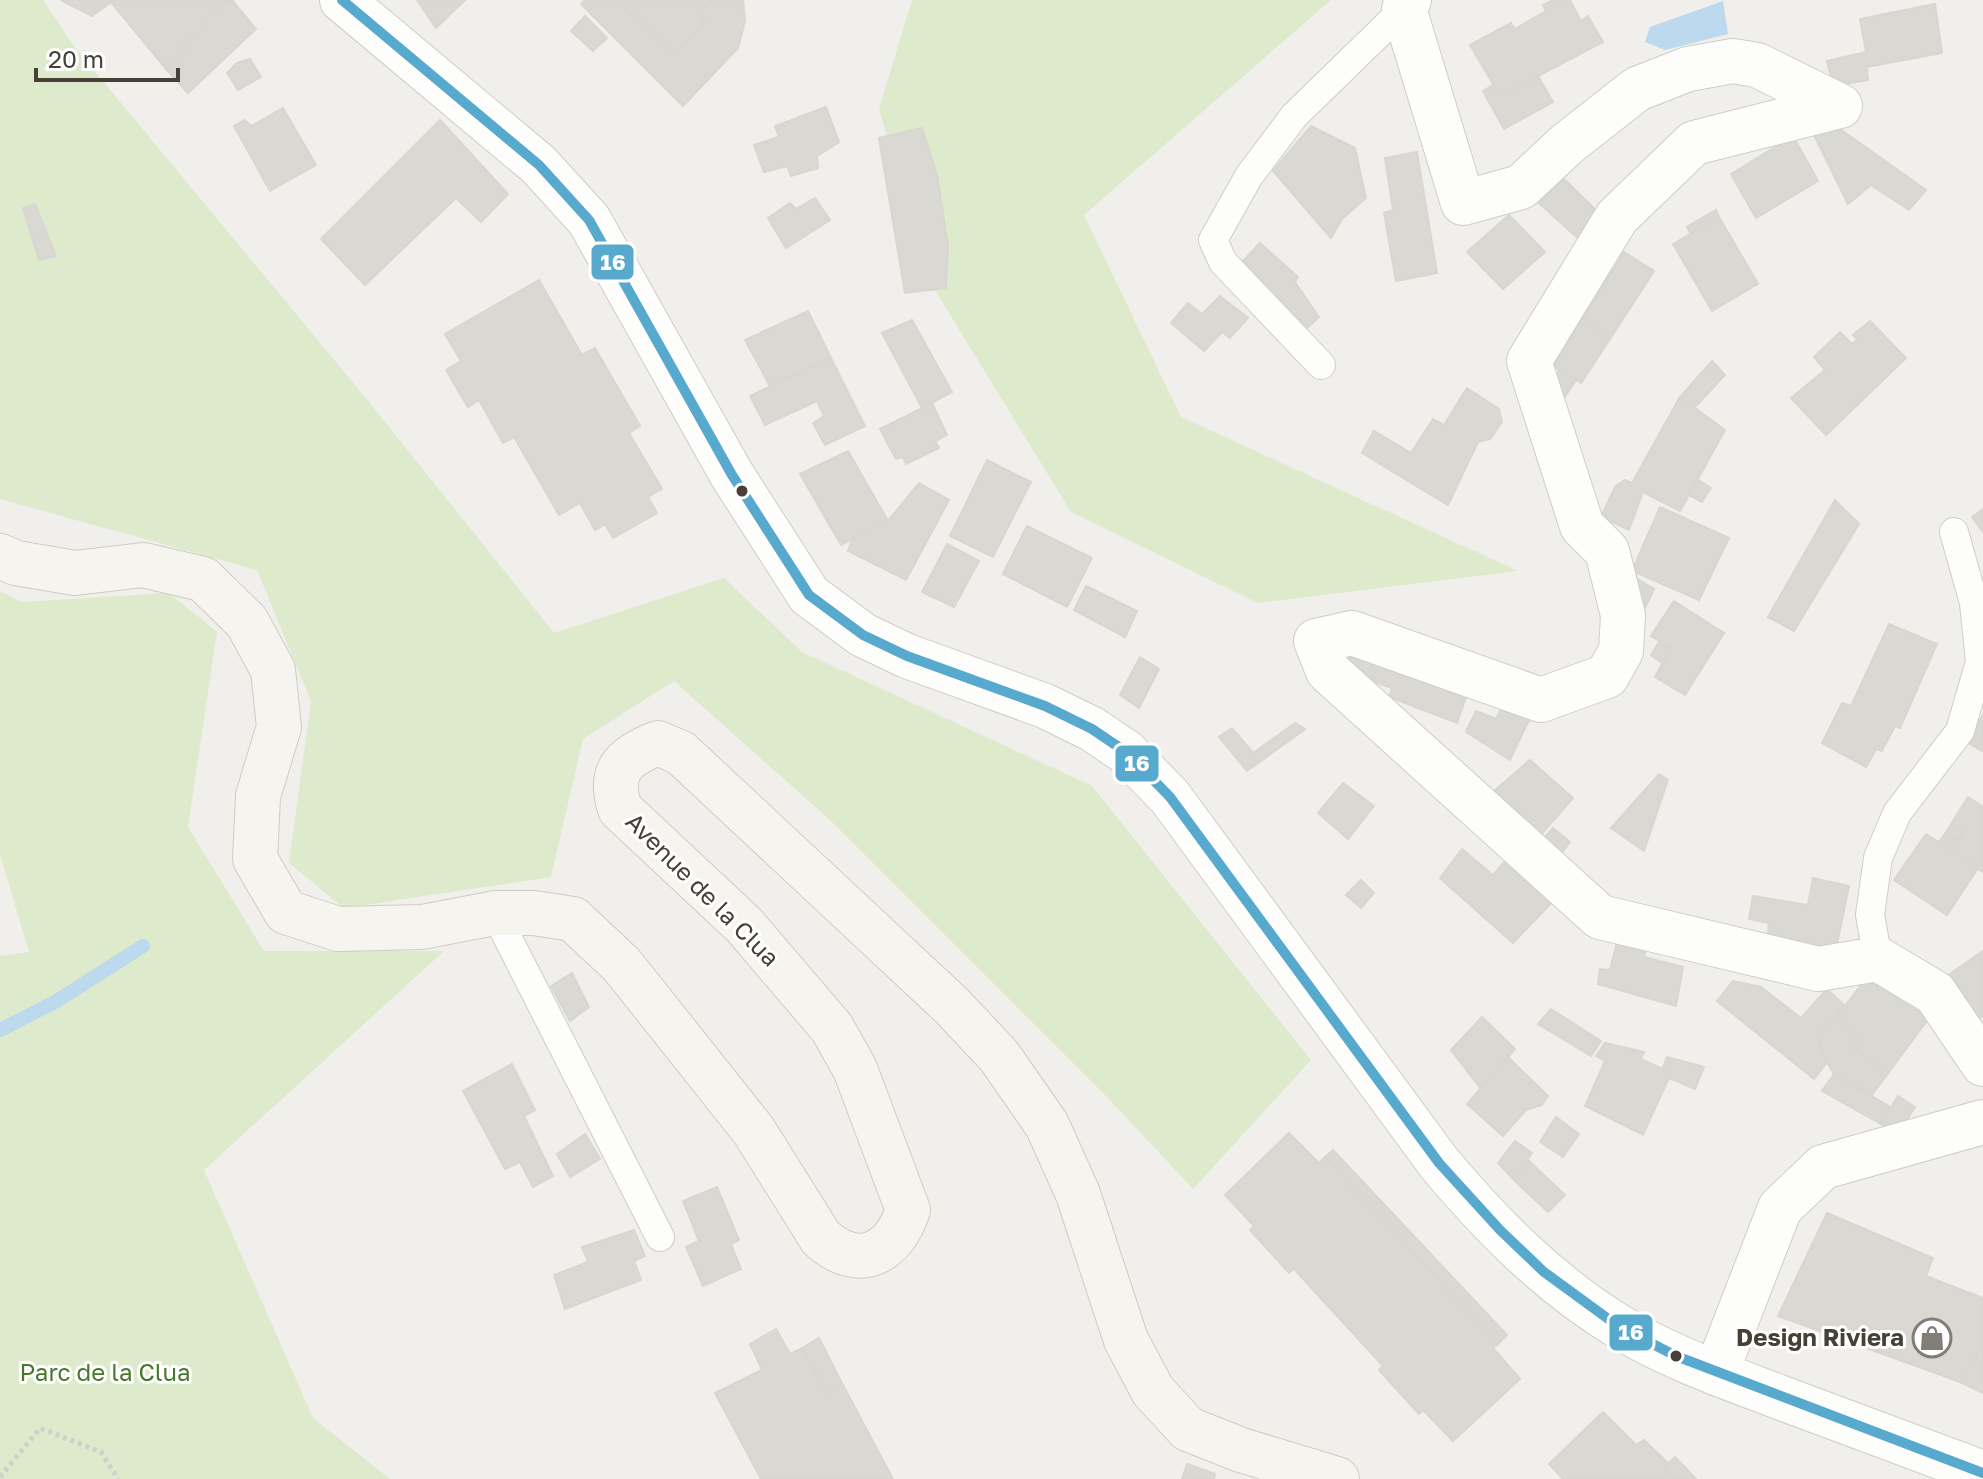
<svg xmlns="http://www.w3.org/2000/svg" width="1983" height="1479" font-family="'Golos Text',sans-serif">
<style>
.green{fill:#ddeacb}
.water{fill:#bcd9ed}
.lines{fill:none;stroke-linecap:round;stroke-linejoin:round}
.stream{stroke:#bcd9ed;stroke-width:14}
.building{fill:#dad8d3;stroke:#d8d6d1;stroke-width:2}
.lane-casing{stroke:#cecdc8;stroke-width:30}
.street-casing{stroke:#cecdc8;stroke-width:46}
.secondary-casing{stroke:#cfccc2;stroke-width:46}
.path{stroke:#d1cecb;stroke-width:5;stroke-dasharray:4 4;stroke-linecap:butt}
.lane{stroke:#fdfdfc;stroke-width:28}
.street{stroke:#fdfdfc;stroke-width:44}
.secondary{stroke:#f6f4ef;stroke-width:44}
.bus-1-casing{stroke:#fff;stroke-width:16}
.bus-1{stroke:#57aacd;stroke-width:10}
.bus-dot{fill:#464037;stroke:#fff;stroke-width:3}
.labels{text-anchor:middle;stroke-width:6;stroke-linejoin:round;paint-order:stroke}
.street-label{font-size:24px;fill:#464037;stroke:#fff}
.poi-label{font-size:24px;font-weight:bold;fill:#464037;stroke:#fff;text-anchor:end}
.park-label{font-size:24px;fill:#47772b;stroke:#fff}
.line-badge{stroke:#fff;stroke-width:3}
.badge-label{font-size:22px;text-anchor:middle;font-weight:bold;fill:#fff}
</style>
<rect width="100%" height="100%" fill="#f0efeb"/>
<!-- green -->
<g class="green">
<polygon points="0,0 43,0 73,45 369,402 554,633 724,578 802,652 1092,786 1311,1060 1193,1189 1109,1099 830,820 674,681 583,739 551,877 344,908 289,863 311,701 257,570 0,499"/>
<polygon points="912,0 1331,0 1084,215 1181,417 1518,571 1258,603 1071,512 933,287 879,109"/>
<polygon points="0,591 22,602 169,593 217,632 188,827 264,951 444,951 204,1170 313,1418 390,1479 0,1479 0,956 29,952 0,854"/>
</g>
<!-- water -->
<polygon class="water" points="1723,1 1728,34 1665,50 1645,42 1650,27"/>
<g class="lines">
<!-- stream -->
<polyline class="stream" points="0,1030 55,1002 143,946"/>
</g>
<!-- building -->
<g class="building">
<polygon points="61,0 97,0 103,8 92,16"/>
<polygon points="97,0 231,0 203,21 206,27 183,45 185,51 166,69 111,2 103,8"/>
<polygon points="232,0 256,29 188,93 166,69 185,51 183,45 206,27 203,21"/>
<polygon points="417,0 465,0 436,28"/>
<polygon points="585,0 633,0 625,8 676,53 705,22 699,13 712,0 743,0 745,21 738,48 683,106 581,4"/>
<polygon points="633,0 712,0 699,13 705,22 676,53 625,8"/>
<polygon points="1553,0 1570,0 1581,21 1588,16 1603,42 1500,96 1470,45 1511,23 1515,29 1546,11 1543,5"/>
<polygon points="1935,4 1942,53 1867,67 1868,80 1833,86 1827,61 1866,52 1860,19"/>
<polygon points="585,16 607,38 593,51 571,31"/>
<polygon points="250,59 261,77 238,90 227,73 237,63"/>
<polygon points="1538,76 1553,102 1504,129 1483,91 1493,85 1500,96"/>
<polygon points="826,107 839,142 817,156 818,168 791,176 787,166 764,172 754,145 779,137 775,126"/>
<polygon points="283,108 316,165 270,191 234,126 245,120 251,126"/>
<polygon points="1823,117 1926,190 1909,210 1871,185 1848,204 1808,123"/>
<polygon points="440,120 508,194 481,222 456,198 365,285 321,239"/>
<polygon points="1311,126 1355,148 1366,198 1342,219 1331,238 1273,171"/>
<polygon points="922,128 937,175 948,246 946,288 905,293 879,138"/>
<polygon points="1793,136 1818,181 1756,218 1731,174"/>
<polygon points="1417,152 1437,273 1396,281 1384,213 1393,210 1385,158"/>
<polygon points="1563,178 1603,217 1581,241 1539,203"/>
<polygon points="815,198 830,220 786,248 768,218 790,203 796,209"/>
<polygon points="35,204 56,256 39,260 23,208"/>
<polygon points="1716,210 1719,217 1690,233 1687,227"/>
<polygon points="1509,215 1545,252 1503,289 1467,252"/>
<polygon points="1719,217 1758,284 1712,311 1673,244"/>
<polygon points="1260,243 1298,277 1295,282 1319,317 1307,328 1241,263"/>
<polygon points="1624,252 1654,271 1610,339 1583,317"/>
<polygon points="539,280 582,355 595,348 640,426 629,433 662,489 648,497 657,513 613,538 605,524 595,530 580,503 559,515 514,437 503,443 479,400 468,407 446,370 461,361 445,334"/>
<polygon points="1220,296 1248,318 1230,338 1222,332 1204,351 1171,323 1188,303 1202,314"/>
<polygon points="808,311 831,358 770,386 745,340"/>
<polygon points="1583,317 1610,339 1581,383 1552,365"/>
<polygon points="912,320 952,392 922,408 882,333"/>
<polygon points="1870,321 1906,358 1826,435 1791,398 1825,370 1814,357 1840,332 1852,344 1857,340 1853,335"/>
<polygon points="831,358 865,426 825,445 813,423 824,416 817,401 765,425 750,396"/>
<polygon points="1712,361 1725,375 1696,406 1680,397"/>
<polygon points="1560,369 1576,380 1564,398 1548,388"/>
<polygon points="1467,388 1499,409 1502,422 1490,439 1478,442 1448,505 1362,453 1374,431 1411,453 1433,419 1444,425"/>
<polygon points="1680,397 1725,430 1680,511 1643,492 1629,530 1601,517 1615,487 1625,480 1632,483"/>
<polygon points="932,403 947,435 935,441 939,448 906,464 903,457 896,459 880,429"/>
<polygon points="848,451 888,521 841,545 800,474"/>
<polygon points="987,460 1031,482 993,557 950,536"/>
<polygon points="1697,479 1711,488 1702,502 1689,495"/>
<polygon points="919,483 949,500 906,580 848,551 853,537 888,521"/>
<polygon points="1835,500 1859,524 1794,631 1768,617"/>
<polygon points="1660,507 1729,538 1699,600 1632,571"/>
<polygon points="1983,509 1983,532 1972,517"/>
<polygon points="1027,526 1092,558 1067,607 1003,574"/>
<polygon points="947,544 979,561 954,607 922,592"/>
<polygon points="1624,571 1654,589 1643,612"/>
<polygon points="1086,586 1137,611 1125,637 1074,610"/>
<polygon points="1674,601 1724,633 1685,695 1655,677 1671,648 1651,636"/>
<polygon points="1889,624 1937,644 1900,728 1895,726 1882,751 1876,749 1866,767 1822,743 1842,703 1851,706"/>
<polygon points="1350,641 1469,689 1457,723 1389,697 1392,688 1368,680 1336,657"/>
<polygon points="1659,642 1671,648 1662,663 1651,655"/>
<polygon points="1140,657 1159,669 1139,708 1120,695"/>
<polygon points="1505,701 1536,705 1510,760 1466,732 1476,711 1496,719"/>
<polygon points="1983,715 1983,749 1982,751 1967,742"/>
<polygon points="1295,723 1305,729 1247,771 1219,737 1232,728 1253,753"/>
<polygon points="1530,760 1573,798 1532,845 1487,797"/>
<polygon points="1659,774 1668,780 1644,851 1611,828"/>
<polygon points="1343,783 1374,806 1348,839 1318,813"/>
<polygon points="1968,797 1983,807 1983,872 1938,843 1947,831 1958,841 1964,829 1953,821"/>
<polygon points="1953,821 1964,829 1958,841 1947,831"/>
<polygon points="1553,828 1570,842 1553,864 1536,848"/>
<polygon points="1926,834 1978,868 1947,915 1894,880"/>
<polygon points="1462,849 1493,875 1509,857 1556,898 1513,943 1440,878"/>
<polygon points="1813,878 1849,886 1834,959 1766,951 1769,923 1749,919 1753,896 1808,905"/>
<polygon points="1361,880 1374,893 1361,908 1346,895"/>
<polygon points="1619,934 1648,941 1644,957 1683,967 1676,1006 1598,984 1600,969 1610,970"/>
<polygon points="1983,951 1983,1016 1974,1023 1944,978"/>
<polygon points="572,973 589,1007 570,1021 551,986"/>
<polygon points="1866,979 1929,1018 1889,1072 1854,1048 1861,1038 1836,1017"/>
<polygon points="1733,981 1761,987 1801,1018 1827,989 1844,1005 1818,1038 1827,1062 1814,1079 1717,1001"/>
<polygon points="1551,1009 1601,1041 1591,1056 1538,1024"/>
<polygon points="1482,1017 1515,1049 1481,1089 1451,1050"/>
<polygon points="1836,1017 1861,1038 1854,1048 1889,1072 1872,1095 1834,1074 1827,1062 1818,1038"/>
<polygon points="1605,1043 1644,1052 1641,1059 1671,1073 1643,1135 1585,1106 1605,1061 1596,1056"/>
<polygon points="1508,1057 1548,1096 1542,1105 1526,1110 1503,1136 1467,1104"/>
<polygon points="1667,1057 1704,1067 1695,1089 1669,1078 1671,1073 1662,1070"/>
<polygon points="512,1064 535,1110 524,1116 553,1176 533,1187 520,1162 505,1169 463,1091"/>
<polygon points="1834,1074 1890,1107 1881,1124 1822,1091"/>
<polygon points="1898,1096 1915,1107 1904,1124 1889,1129 1881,1124"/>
<polygon points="1556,1117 1579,1134 1563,1157 1540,1142"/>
<polygon points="1289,1133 1319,1163 1325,1157 1376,1211 1479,1321 1498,1344 1493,1348 1520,1379 1453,1441 1423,1410 1419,1414 1379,1370 1383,1366 1294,1269 1289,1273 1250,1230 1254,1226 1225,1195"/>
<polygon points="585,1134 600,1159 570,1177 557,1154"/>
<polygon points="1515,1141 1532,1153 1514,1180 1498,1163"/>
<polygon points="1333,1150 1507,1335 1498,1344 1325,1157"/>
<polygon points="1529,1161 1565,1195 1548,1212 1514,1180"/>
<polygon points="717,1187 739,1240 731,1244 741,1269 703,1286 686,1247 699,1241 683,1201"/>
<polygon points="1827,1213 1933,1258 1926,1276 1983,1298 1983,1344 1960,1382 1778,1316"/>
<polygon points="634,1230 645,1256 634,1261 641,1280 565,1309 554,1275 588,1262 582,1247"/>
<polygon points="776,1329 790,1354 802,1348 827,1394 843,1385 893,1479 761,1479 715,1393 762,1370 750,1344"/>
<polygon points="819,1338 843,1385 827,1394 802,1348"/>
<polygon points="1983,1344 1983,1393 1960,1382"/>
<polygon points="1603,1412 1636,1445 1644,1440 1668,1463 1664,1468 1673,1479 1563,1479 1549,1464"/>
<polygon points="1675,1457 1696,1479 1673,1479 1664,1468"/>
<polygon points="1187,1464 1215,1474 1214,1479 1182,1479"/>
</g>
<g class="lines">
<!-- lane casing -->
<g class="lane-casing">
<g id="lane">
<polyline points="1321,365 1223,262 1213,240 1249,176 1294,116 1404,9"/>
<polyline points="495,913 660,1237"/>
<polyline points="1878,959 1870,915 1878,858 1897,813 1960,731 1980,662 1974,603 1954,532"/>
</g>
</g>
<!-- street casing -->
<g class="street-casing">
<g id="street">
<path d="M342,0L539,165L589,220L732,475L809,595L863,635L907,656L1045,706L1092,729L1126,752L1170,797L1439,1163C1491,1225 1548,1283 1618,1326C1667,1356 1724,1376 1779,1397C1847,1422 1915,1448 1983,1473"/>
<polyline points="1409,0 1404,9 1463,203 1521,187 1567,144 1637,89 1688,69 1733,61 1757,65 1840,106 1694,143 1617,217 1529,361 1582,526 1607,551 1623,615 1621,651 1607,676 1541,700 1352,633 1316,641 1328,671 1600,917 1818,969 1878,959 1935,993 1983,1064"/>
<polyline points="1716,1373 1780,1208 1823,1167 1983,1122"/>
</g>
</g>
<!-- secondary casing -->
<g class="secondary-casing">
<path id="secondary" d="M0,556L16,563L75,573L143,565L203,579L247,622L273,670L279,727L258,796L255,859L286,912L338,929L422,927L495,913H534L573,919L622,965L754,1131L821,1238C859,1272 893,1254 908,1210L855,1069L832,1028L744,925L620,809C608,772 622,757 658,743L681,753L951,1005L999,1056L1047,1125L1078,1194L1126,1340L1153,1391L1188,1429L1241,1450L1337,1479"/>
</g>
<!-- path -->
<polyline class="path" points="0,1477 40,1428 101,1452 118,1479"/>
<!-- lane -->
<use href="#lane" class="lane"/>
<!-- street -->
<use href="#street" class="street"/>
<!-- secondary -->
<use href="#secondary" class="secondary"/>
<!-- bus-1 casing -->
<g class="bus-1-casing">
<polyline id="bus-1" points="342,0 539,165 589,220 732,475 809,595 863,635 907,656 1045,706 1092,729 1126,752 1170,797 1439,1163 1500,1230 1544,1272 1618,1326 1676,1356 1983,1473"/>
</g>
<!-- bus-1 -->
<use href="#bus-1" class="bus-1"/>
</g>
<!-- icons -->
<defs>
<g id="shop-ring" transform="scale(2)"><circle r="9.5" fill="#fff" stroke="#827d76" stroke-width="1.5"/><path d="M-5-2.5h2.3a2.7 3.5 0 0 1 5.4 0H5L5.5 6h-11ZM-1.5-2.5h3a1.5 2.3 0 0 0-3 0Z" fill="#827d76"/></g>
</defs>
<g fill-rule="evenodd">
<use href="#shop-ring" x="1932" y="1338"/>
</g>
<!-- markers -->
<g class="bus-dot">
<circle cx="742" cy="491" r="7"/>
<circle cx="1676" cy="1356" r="7"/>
</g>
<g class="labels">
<!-- street labels -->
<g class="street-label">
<text transform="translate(702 890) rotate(45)" y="8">Avenue de la Clua</text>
</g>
<!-- poi labels -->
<g class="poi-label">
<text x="1904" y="1346">Design Riviera</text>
</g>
<!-- park labels -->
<g class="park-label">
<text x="105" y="1381">Parc de la Clua</text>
</g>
</g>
<g class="line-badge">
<rect x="590" y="243" width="45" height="38" rx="8" fill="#57aacd"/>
<rect x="1114" y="744" width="46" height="39" rx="8" fill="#57aacd"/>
<rect x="1608" y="1313" width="46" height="39" rx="8" fill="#57aacd"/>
</g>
<g class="badge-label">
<text x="613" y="270">16</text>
<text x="1137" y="771">16</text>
<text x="1631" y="1340">16</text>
</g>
<!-- scale -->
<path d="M36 68v12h142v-12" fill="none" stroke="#464037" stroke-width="4"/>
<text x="48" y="68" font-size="24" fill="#464037" stroke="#ffffff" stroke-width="6" paint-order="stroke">20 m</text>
</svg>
